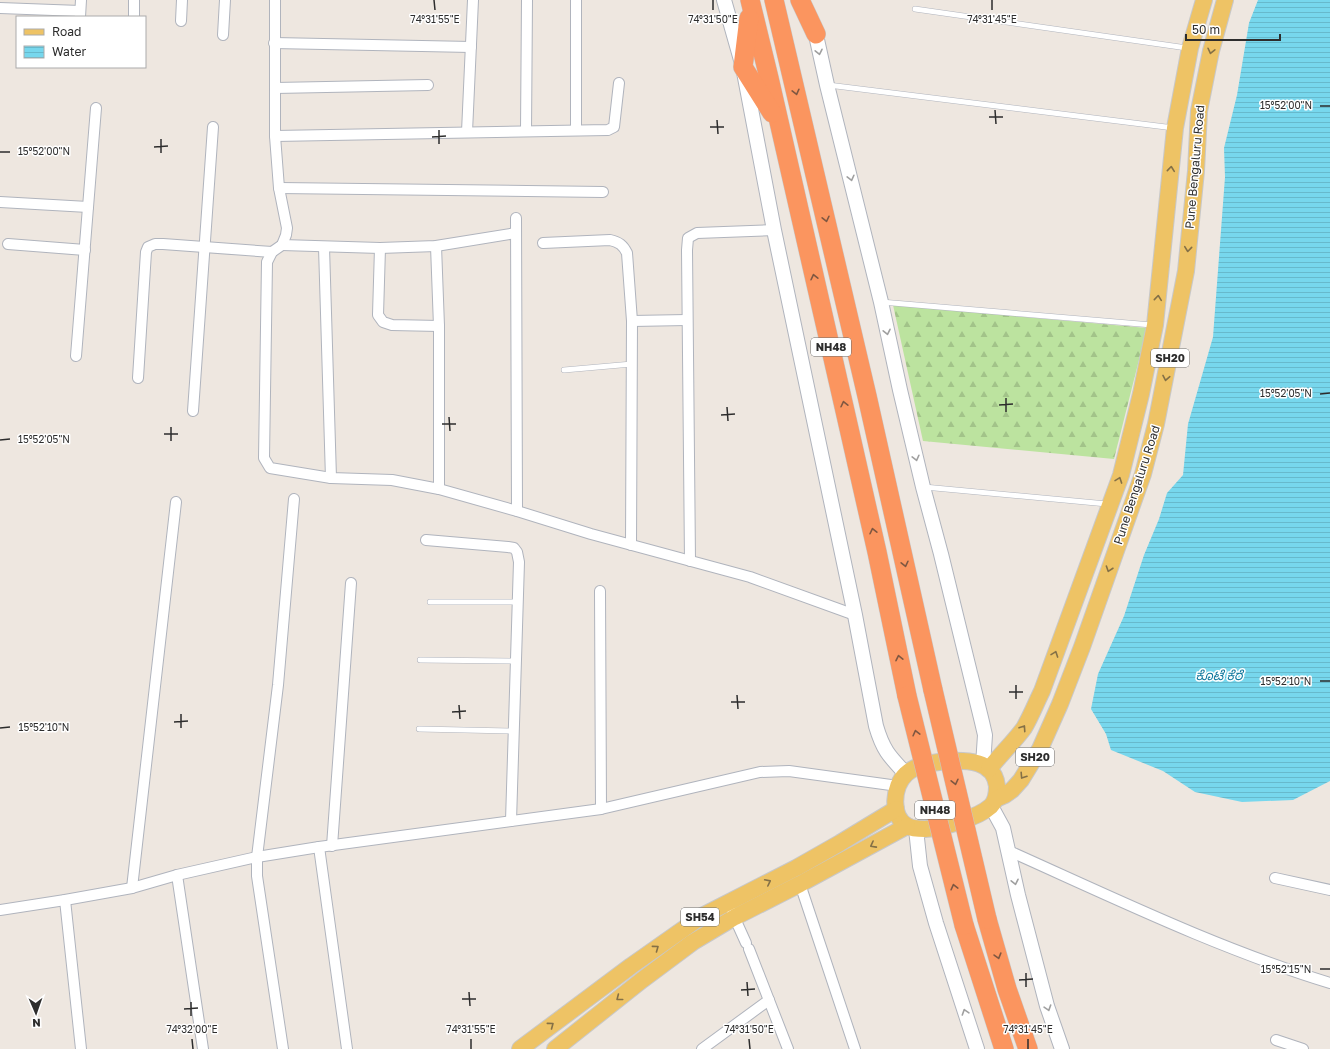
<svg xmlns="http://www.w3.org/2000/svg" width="1330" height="1049" font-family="'Golos Text','Noto Sans Kannada',sans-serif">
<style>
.forest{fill:url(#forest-firs)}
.water{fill:url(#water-rules)}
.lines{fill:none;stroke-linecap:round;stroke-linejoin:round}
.lane-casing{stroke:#b0b4bd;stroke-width:6}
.street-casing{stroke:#b0b4bd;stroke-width:12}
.secondary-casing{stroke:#b0b4bd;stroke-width:16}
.primary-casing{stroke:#c8c8c8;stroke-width:18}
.highway-casing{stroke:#c8c8c8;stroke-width:20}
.lane{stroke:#fff;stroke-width:5}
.street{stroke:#fff;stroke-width:10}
.secondary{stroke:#fff;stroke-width:14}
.primary{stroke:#eec365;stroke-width:16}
.highway{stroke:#fb955f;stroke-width:19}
.highway-bridge-casing{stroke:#c8c8c8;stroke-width:20;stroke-linecap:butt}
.highway-bridge{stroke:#fb955f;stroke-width:19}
.oneway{stroke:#847046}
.oneway2{stroke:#a0a0a0}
.oneway3{stroke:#7f5741}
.ticks{fill:none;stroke:#2d2d2d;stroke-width:1.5}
.labels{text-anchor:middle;stroke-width:3;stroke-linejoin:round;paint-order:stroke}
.shield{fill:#fff;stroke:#6c6c6c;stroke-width:1}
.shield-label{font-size:11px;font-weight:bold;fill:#2d2d2d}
.street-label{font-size:12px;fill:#2d2d2d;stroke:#fff}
.water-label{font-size:13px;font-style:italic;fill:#11799e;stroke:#fff}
.ticks-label{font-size:10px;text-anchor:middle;fill:#2d2d2d;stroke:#fff;stroke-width:3;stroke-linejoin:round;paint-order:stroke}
</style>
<defs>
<pattern id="forest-firs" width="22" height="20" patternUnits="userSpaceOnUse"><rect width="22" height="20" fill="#bce39f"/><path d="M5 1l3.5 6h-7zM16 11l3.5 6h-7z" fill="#a2c389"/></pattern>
<pattern id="water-rules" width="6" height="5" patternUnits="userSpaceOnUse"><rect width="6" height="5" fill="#77d7ed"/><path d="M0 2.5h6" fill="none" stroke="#67b9cc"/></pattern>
</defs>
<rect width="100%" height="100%" fill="#eee7e0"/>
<!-- forest -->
<polygon class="forest" points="893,305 1147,328 1114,459 923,441"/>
<!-- water -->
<polygon class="water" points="1258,0 1330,0 1330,781 1293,800 1242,802 1195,792 1163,771 1111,750 1106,734 1091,709 1098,674 1124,616 1144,555 1159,519 1167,493 1183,475 1188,424 1213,337 1225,177 1224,148 1237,95 1249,23"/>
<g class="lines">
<!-- lane casing -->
<g class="lane-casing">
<g id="lane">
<polyline points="915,9 1187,48"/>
<polyline points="828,85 1174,128"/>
<polyline points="881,302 1152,325"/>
<polyline points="564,370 632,364"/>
<polyline points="924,487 1107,504"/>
<polyline points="430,602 518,602"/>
<polyline points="420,660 516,661"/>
<polyline points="419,729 514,731"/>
</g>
</g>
<!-- street casing -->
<g class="street-casing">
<g id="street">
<polyline points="275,0 275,136 279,188 287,228 286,235 282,245 272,252 267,262 264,458 270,468 331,478 392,480 439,489 517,511 591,534 750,577 855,615"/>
<polyline points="0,8 80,11"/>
<polyline points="80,17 81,0"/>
<polyline points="134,17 134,0"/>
<polyline points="181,21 182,0"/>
<polyline points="223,35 225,0"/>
<polyline points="274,43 471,47"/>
<polyline points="275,88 428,85"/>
<polyline points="576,130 576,0"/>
<polyline points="526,131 527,0"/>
<polyline points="467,132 473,0"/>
<polyline points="275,136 608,130 614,127 619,83"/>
<polyline points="279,188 603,192"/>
<polyline points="0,202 88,207"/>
<polyline points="516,218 517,511"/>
<path d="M543,243L610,240C619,242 623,245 627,253L632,321L631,545"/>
<polyline points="8,244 85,250"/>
<polyline points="282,245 380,248 436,246 516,233"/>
<polyline points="436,246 439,326 439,489"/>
<polyline points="324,247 331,478"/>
<polyline points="380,248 378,315 383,322 392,325 439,326"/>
<polyline points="632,321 687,320"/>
<polyline points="76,356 96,108"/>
<polyline points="138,378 146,252 148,247 155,244 163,244 272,252"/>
<polyline points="193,411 213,127"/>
<polyline points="426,540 508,547 514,548 517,552 519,562 511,821"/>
<polyline points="690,561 687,250 688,238 697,233 774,230"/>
<polyline points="600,591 601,809"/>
<polyline points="332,846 351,583"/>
<polyline points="319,847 347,1049"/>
<path d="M1009,851C1114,898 1219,949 1330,983"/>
<polyline points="177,875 203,1049"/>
<polyline points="1275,878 1330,890"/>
<polyline points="800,884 855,1049"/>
<polyline points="132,888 176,502"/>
<polyline points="65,900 81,1049"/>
<polyline points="0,910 65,900 132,888 177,875 257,857 319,847 601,809 760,772 789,771 898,786"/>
<polyline points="732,912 746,943"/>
<polyline points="749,949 788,1049"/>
<polyline points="1276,1040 1303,1049"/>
<polyline points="283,1049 257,876 257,857 278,685 294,499"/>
<polyline points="702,1049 769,1000"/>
</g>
</g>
<!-- secondary casing -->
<g class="secondary-casing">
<g id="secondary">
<path d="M724,0L743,67L774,230L855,615L876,726C883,750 889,756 906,774"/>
<polyline points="814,26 827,85 881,302 900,390 923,487 941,554 982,722 985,735 983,765"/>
<polyline points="991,806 1003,828 1018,895 1047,1006 1062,1049"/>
<polyline points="916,829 920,866 936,923 977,1049"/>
</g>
</g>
<!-- primary casing -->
<g class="primary-casing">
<g id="primary">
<path d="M946,761C967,760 994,760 997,786C997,794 996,801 991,806C978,818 942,828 925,829C919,829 913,829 907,826C890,816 893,786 906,774C916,764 933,763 946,761Z"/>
<path d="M989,769C1000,755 1013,743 1024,728C1031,716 1036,703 1042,691L1121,475L1141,394L1155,325L1175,128L1190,48L1204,0"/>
<polyline points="996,799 1005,795 1012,790 1021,780 1040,749 1060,704 1082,647 1143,474 1156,424 1186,271 1196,171 1199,111 1211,51 1225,0"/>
<polyline points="520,1049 631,966 702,916 796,868 840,843 896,809"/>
<polyline points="555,1049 642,980 693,942 735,917 800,884 907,826"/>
</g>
</g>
<!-- highway casing -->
<g class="highway-casing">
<g id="highway">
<polyline points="750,0 769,78 845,411 877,552 907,696"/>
<polyline points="774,0 867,396 933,690"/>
<polyline points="800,0 816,34"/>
<polyline points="749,18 743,67 772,113"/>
<polyline points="987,919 1007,989 1028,1049"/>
<polyline points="964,925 1004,1049"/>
</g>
</g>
<!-- lane -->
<use href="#lane" class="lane"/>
<!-- street -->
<use href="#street" class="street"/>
<!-- secondary -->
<use href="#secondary" class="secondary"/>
<!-- primary -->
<use href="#primary" class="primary"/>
<!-- highway -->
<use href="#highway" class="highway"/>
<!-- highway-bridge casing -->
<g class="highway-bridge-casing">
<g id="highway-bridge">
<polyline points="933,690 987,919"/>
<polyline points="907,696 964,925"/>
</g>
</g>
<!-- highway-bridge -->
<use href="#highway-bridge" class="highway-bridge"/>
</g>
<!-- one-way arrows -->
<defs><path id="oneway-chevron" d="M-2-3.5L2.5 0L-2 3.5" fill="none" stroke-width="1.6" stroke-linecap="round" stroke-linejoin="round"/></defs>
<g class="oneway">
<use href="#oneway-chevron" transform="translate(1211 51) rotate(103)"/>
<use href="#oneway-chevron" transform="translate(1171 169) rotate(-84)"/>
<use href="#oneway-chevron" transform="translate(1188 249) rotate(96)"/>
<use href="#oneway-chevron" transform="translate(1158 298) rotate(-84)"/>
<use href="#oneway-chevron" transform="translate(1166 378) rotate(101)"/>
<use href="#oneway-chevron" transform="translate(1119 480) rotate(-70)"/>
<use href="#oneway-chevron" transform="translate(1109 569) rotate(109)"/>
<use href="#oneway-chevron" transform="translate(1055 654) rotate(-70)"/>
<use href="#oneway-chevron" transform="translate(1023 728) rotate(-56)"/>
<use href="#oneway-chevron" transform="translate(1023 776) rotate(123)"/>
<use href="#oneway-chevron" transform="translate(873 845) rotate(152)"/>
<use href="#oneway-chevron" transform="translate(768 882) rotate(-27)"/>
<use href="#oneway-chevron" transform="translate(656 948) rotate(-36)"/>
<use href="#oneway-chevron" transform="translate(619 998) rotate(142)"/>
<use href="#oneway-chevron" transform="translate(551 1025) rotate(-37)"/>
</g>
<g class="oneway2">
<use href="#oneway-chevron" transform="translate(819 52) rotate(78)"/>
<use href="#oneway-chevron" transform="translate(851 178) rotate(76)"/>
<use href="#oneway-chevron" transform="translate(887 332) rotate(78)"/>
<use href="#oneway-chevron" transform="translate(916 458) rotate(76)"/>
<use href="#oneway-chevron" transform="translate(1015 882) rotate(78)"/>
<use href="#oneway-chevron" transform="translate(1048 1008) rotate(72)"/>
<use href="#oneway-chevron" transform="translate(965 1012) rotate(-108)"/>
</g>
<g class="oneway3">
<use href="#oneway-chevron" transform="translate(796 92) rotate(76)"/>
<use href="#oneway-chevron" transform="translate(826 219) rotate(77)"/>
<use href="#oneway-chevron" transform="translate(814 277) rotate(-103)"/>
<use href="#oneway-chevron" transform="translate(844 404) rotate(-103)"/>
<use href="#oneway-chevron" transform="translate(873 531) rotate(-103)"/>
<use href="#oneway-chevron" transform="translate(905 564) rotate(77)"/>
<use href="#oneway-chevron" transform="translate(899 658) rotate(-102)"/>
<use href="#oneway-chevron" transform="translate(916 733) rotate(-104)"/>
<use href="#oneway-chevron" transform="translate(955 782) rotate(77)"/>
<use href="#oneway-chevron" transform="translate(954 887) rotate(-104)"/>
<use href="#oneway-chevron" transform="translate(998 956) rotate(74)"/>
</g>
<!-- ticks -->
<path class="ticks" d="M434,0L435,10M713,0V10M992,0V10M1320,106H1330M995,110L996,124M989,117H1003M717,120L718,134M710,127H724M439,130V144M432,137L446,136M161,139V153M154,147L168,146M0,152H10M1320,394L1330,393M1006,398V412M999,405L1013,404M727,407L728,421M721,415L735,414M449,417L450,431M442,424H456M171,427V441M164,434H178M0,440L10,439M1320,681H1330M1016,685V699M1009,692H1023M737,695L738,709M731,702H745M459,705L460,719M452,712L466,711M181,714V728M174,722L188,721M0,728L10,727M1320,969H1330M1026,973V987M1019,980L1033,979M747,982L748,996M741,990L755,989M469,992L470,1006M462,999H476M191,1002V1016M184,1009L198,1008M192,1039L193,1049M471,1039V1049M749,1039L750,1049M1028,1039V1049"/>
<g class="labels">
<!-- shield labels -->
<g class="shield">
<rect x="811" y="338" width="40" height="18" rx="3"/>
<rect x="1151" y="349" width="38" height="18" rx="3"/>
<rect x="1016" y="748" width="38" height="18" rx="3"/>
<rect x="915" y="801" width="40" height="18" rx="3"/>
<rect x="681" y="908" width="38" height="18" rx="3"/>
</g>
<g class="shield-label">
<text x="831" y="351">NH48</text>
<text x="1170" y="362">SH20</text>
<text x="1035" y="761">SH20</text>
<text x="935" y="814">NH48</text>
<text x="700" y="921">SH54</text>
</g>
<!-- street labels -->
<g class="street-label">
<text transform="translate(1195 167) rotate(-85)" y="4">Pune Bengaluru Road</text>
<text transform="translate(1137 485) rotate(-72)" y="4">Pune Bengaluru Road</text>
</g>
<!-- water labels -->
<g class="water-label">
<text x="1219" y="680">ಕೊಟೆ ಕೆರೆ</text>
</g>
</g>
<g class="ticks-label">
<text x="435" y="23">74°31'55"E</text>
<text x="713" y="23">74°31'50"E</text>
<text x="992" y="23">74°31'45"E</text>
<text x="1286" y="109">15°52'00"N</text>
<text x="44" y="155">15°52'00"N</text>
<text x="1286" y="397">15°52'05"N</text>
<text x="44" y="443">15°52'05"N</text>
<text x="1286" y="685">15°52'10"N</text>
<text x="44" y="731">15°52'10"N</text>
<text x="1286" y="973">15°52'15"N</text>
<text x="192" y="1033">74°32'00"E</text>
<text x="471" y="1033">74°31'55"E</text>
<text x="749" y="1033">74°31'50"E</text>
<text x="1028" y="1033">74°31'45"E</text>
</g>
<!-- legend -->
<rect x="16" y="16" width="130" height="52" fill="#ffffff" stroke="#ababab"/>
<rect x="24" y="29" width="20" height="6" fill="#eec365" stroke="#ababab"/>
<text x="52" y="36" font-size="12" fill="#2d2d2d">Road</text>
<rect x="24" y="46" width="20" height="12" fill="url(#water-rules)" stroke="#ababab"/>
<text x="52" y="56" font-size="12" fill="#2d2d2d">Water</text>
<!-- north arrow -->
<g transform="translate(36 1013) rotate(178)" stroke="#ffffff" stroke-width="3" paint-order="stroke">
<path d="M0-3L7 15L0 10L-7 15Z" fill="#2d2d2d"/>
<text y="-6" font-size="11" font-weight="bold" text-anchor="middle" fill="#2d2d2d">N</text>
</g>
<!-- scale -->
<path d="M1186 34v6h94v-6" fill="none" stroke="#2d2d2d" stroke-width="2"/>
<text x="1192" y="34" font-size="12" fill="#2d2d2d" stroke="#ffffff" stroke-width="3" paint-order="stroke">50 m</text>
</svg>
